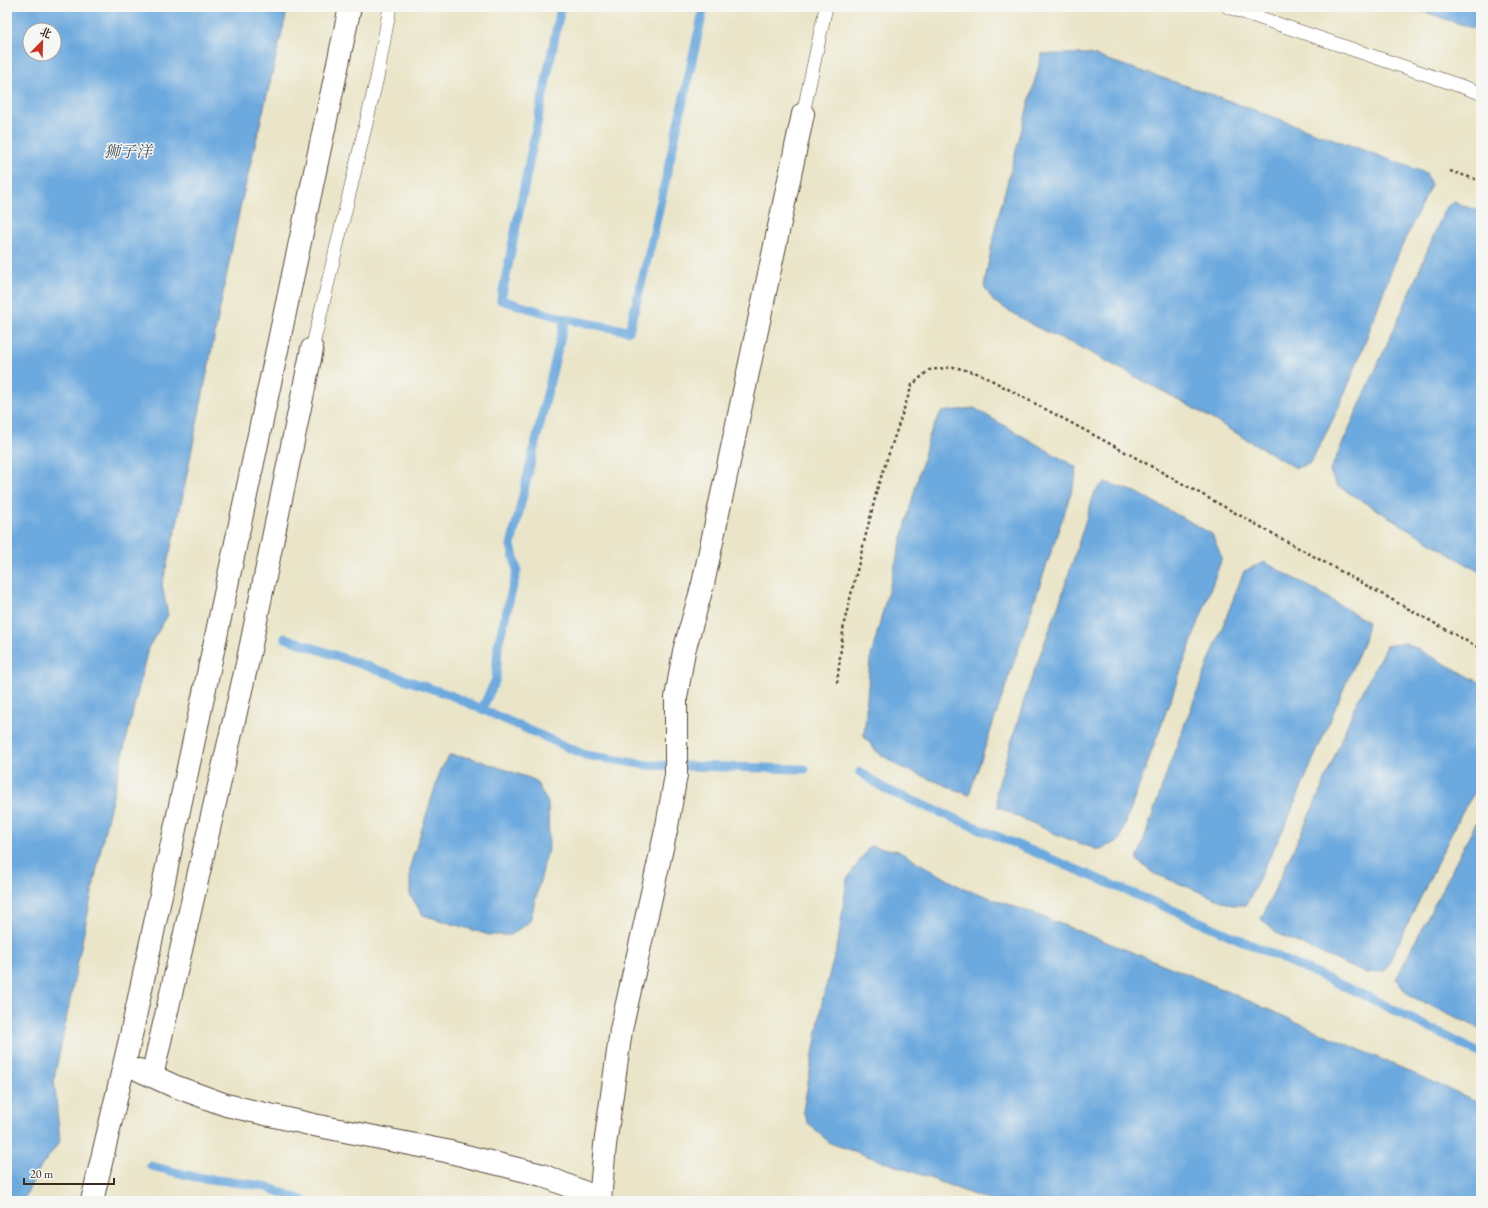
<svg xmlns="http://www.w3.org/2000/svg" width="1488" height="1208" font-family="'EB Garamond','Noto Serif SC',serif">
<style>
.water{fill:#6ca9de;stroke:#546a7e;fill-rule:evenodd}
.lines{fill:none;stroke-linecap:round;stroke-linejoin:round}
.stream{stroke:#6ca9de;stroke-width:9}
.service-casing{stroke:#554638;stroke-width:14}
.minor-casing{stroke:#554638;stroke-width:24}
.path{stroke:#554638;stroke-width:2.5;stroke-dasharray:3 3;stroke-linecap:butt}
.service{stroke:#fff;stroke-width:13}
.minor{stroke:#fff;stroke-width:22}
.labels{text-anchor:middle;stroke-width:3;stroke-linejoin:round;paint-order:stroke}
.water-label{font-size:16px;font-style:italic;fill:#4c5661;stroke:#f6f6f2}
</style>
<rect width="100%" height="100%" fill="#f6f6f2"/>
<filter id="ink" filterUnits="userSpaceOnUse"><feTurbulence type="fractalNoise" baseFrequency=".025" numOctaves="2"/><feDisplacementMap in="SourceGraphic" scale="8" xChannelSelector="R" yChannelSelector="G"/><feConvolveMatrix kernelMatrix="1 2 1 2 8 2 1 2 1" color-interpolation-filters="sRGB"/></filter>
<filter id="wash" filterUnits="userSpaceOnUse"><feTurbulence type="fractalNoise" baseFrequency=".012" numOctaves="4" result="noise"/><feDisplacementMap in="SourceGraphic" scale="16" xChannelSelector="R" yChannelSelector="G"/><feGaussianBlur stdDeviation="0.9" result="paint"/><feColorMatrix in="noise" values="0 0 0 0 0 0 0 0 0 0 0 0 0 0 0 0 0 1.4 0 .05"/><feComposite in="paint" operator="in"/></filter>
<g filter="url(#wash)">
<rect width="100%" height="100%" fill="#eae5c8"/>
<!-- water -->
<g class="water">
<path d="M7,7H288L240,208L178,519L162,585L168,615L148,648L105,829L54,1079L60,1141L38,1171L23,1201H7ZM30,30H54V54H30Z"/>
<polygon points="1410,7 1481,7 1481,30 1475,29"/>
<path d="M1042,54H1090L1205,92L1426,173L1431,185C1417,215 1402,244 1390,274C1366,338 1345,405 1309,464L1296,468L1181,401L1080,347L1036,327L993,301L984,286L995,228Z"/>
<polygon points="1454,202 1481,212 1481,573 1336,485 1330,471 1409,295 1445,208"/>
<polygon points="974,408 1076,467 1075,481 969,795 898,766 876,751 864,736 870,660 929,436 941,412"/>
<polygon points="1105,482 1136,492 1212,534 1222,558 1119,841 1098,850 1058,835 998,807 996,792 1028,688 1061,598 1095,491"/>
<polygon points="1264,562 1312,588 1368,622 1364,641 1285,826 1246,905 1232,905 1153,873 1137,860 1174,752 1244,571"/>
<polygon points="1406,643 1481,683 1481,783 1462,812 1385,971 1365,973 1276,933 1261,919 1321,790 1354,708 1386,646"/>
<polygon points="450,755 472,758 535,780 548,803 549,845 530,921 511,935 489,935 423,915 410,895 410,866 441,769"/>
<polygon points="1481,813 1481,1029 1408,995 1396,979"/>
<polygon points="870,846 898,851 961,887 1040,916 1183,972 1481,1103 1481,1201 990,1201 919,1174 830,1143 808,1123 803,1111 823,997 838,943 847,879"/>
</g>
<g class="lines">
<!-- stream -->
<g class="stream">
<polyline points="565,319 629,331 651,245 704,7"/>
<polyline points="285,638 450,695 585,755 647,765 805,769"/>
<polyline points="482,709 496,679 498,645 517,570 511,545 565,319 501,300 561,7"/>
<polyline points="860,772 887,790 1189,917 1366,996 1481,1054"/>
<polyline points="151,1166 195,1177 264,1186 304,1201"/>
</g>
</g>
</g>
<g filter="url(#ink)">
<g class="lines">
<!-- service casing -->
<g class="service-casing">
<g id="service">
<polyline points="1228,7 1481,93"/>
<polyline points="803,114 826,7"/>
<polyline points="312,349 377,78 390,7"/>
</g>
</g>
<!-- minor casing -->
<g class="minor-casing">
<g id="minor">
<polyline points="139,1070 174,1086 226,1105 314,1125 446,1151 542,1175 600,1199"/>
<polyline points="152,1076 247,664 312,349"/>
<polyline points="92,1201 132,1031 350,7"/>
<polyline points="600,1201 605,1145 621,1030 667,826 676,775 676,698 684,651 703,584 803,114"/>
</g>
</g>
<!-- path -->
<g class="path">
<polyline points="1450,171 1481,181"/>
<polyline points="837,683 844,623 878,486 912,385 929,370 954,367 980,374 1129,454 1481,649"/>
</g>
<!-- service -->
<use href="#service" class="service"/>
<!-- minor -->
<use href="#minor" class="minor"/>
</g>
</g>
<g class="labels">
<!-- water labels -->
<g class="water-label">
<text x="128" y="157">狮子洋</text>
</g>
</g>
<!-- margin -->
<rect width="1488" height="1208" fill="none" stroke="#f6f6f2" stroke-width="24"/>
<!-- north arrow -->
<g transform="translate(42 42) rotate(23)"><circle r="19" fill="#f6f6f2" stroke="#aba49d"/>
<path d="M0-3L7 15L0 10L-7 15Z" fill="#c8321e"/>
<text y="-6" font-size="11" font-weight="bold" text-anchor="middle" fill="#3b2a1e">北</text>
</g>
<!-- scale -->
<path d="M24 1178v6h90v-6" fill="none" stroke="#3b2a1e" stroke-width="2"/>
<text x="30" y="1178" font-size="12" fill="#3b2a1e" stroke="#f6f6f2" stroke-width="3" paint-order="stroke">20 m</text>
</svg>
